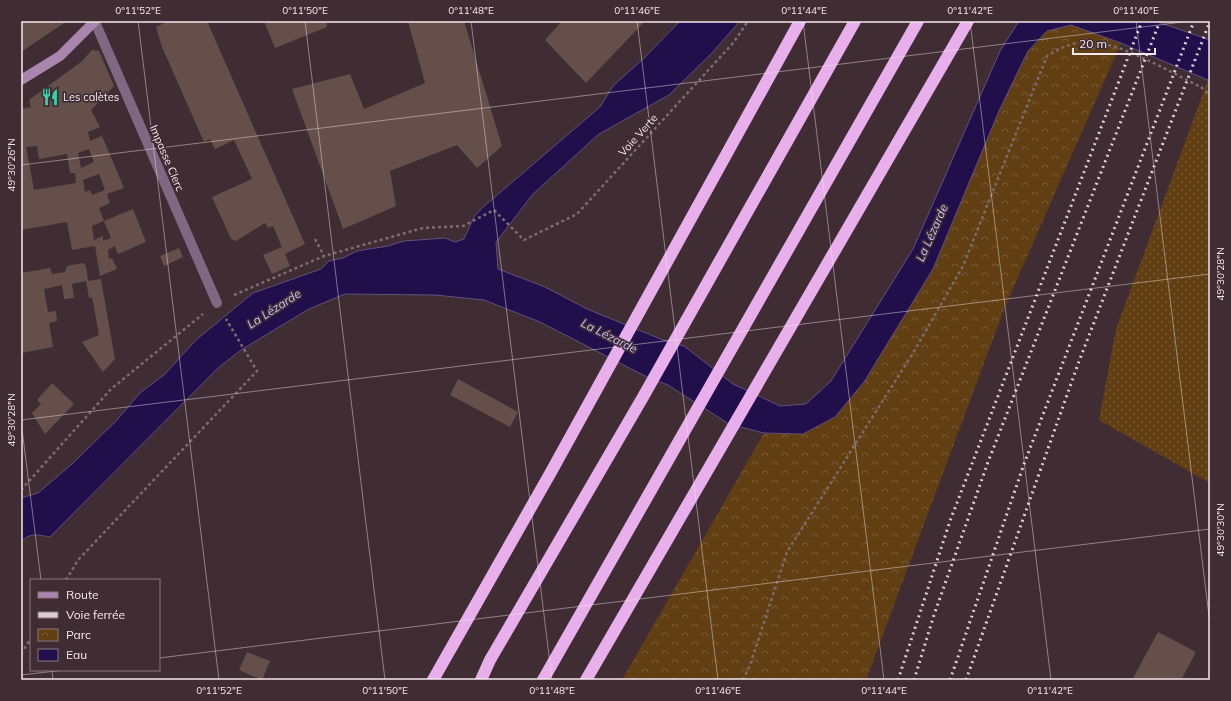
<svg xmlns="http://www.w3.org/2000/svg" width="1231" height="701" font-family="Mulish,sans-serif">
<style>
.grass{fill:url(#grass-dots)}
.park{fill:url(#park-crowns)}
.water{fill:#210f4c;stroke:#61507c}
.building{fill:#654f4a;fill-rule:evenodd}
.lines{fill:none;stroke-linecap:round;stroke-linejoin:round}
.path{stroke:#7c6b70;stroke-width:2.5;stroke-dasharray:3 3;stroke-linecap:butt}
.street{stroke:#7f6881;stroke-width:10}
.secondary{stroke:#aa85ad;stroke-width:10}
.highway{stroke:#e9afed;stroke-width:12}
.rail{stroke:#dcced3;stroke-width:3;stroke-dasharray:2 4;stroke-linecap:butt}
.ticks{fill:none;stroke:#f5e8ec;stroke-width:1;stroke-opacity:0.45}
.labels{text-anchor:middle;stroke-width:3.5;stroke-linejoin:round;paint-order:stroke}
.poi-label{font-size:11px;fill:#f5e8ec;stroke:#402d33;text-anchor:start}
.street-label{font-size:11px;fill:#f5e8ec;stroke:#402d33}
.water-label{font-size:12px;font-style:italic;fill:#c5bef8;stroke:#402d33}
.neatline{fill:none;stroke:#f5e8ec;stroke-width:1.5}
.ticks-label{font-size:10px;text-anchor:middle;fill:#f5e8ec}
</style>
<defs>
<pattern id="grass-dots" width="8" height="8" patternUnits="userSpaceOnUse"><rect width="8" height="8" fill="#623f13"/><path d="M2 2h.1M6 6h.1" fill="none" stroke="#795b36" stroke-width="1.8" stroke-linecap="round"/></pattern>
<pattern id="park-crowns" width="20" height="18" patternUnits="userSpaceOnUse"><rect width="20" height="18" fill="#623f13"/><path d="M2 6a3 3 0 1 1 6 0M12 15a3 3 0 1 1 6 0" fill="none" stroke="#795b36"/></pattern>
</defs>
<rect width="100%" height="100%" fill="#402d33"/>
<!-- grass -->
<polygon class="grass" points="1208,80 1210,81 1210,483 1099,420 1116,329"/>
<!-- park -->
<polygon class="park" points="1071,25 1121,43 1004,309 866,680 622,680 764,433 803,434 868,362 1028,51 1047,31"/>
<!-- water -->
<path class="water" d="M680,21H740L712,53L669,95L599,134L533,194L496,242L498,269L545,287L587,309L668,342L684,346L733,384L780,406L806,404L831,381L913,249L1000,51L1019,21H1155L1210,40V81L1121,43L1071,25L1047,31L1028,51L999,111L933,269L864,382L835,417L803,434L764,433L729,424L668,385L647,377L540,322L484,300L435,295L345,294L309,309L241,350L218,368L50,537C38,535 30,532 21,542V498L38,493L72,464L116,421L140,393L165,374L196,340L253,293L321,269L329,261L343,258L357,251L388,246L404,241L445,238L455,242L464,239L474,217L482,208L600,107L613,86L645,57Z"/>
<!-- building -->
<g class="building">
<polygon points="21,21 67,21 21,52"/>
<polygon points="168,21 207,21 305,244 285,254 290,266 272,274 263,255 282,247 273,226 268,228 265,223 236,241 231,239 212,197 252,179 234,140 215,149 210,139 204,142 162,47 156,27"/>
<polygon points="264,21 326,21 327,27 275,48"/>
<polygon points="408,21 464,21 502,146 477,168 457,145 390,171 396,206 343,229 292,89 350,74 364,109 425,83"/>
<polygon points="562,21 645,21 586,83 545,40"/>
<path d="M92,50L99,51L114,86L91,110L100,127L88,132L90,141L102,136L124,188L107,194L110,203L99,208L104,221L92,226L94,240L103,236V241L111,238L104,221L133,209L146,242L118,254L115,246L108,250L109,259L112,258L117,269L100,276L95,246L72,250L67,222L21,230V109L31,107L29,100L81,62ZM37,146L39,159L67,154L70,173H75L76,183L34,190L26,147ZM89,149L94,162L81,168L78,153ZM99,174L105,190L92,195L90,190L85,192L83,180Z"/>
<polygon points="179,248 183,257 164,266 160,256"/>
<polygon points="83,263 86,266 88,281 101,279 110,331 115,359 103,372 82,342 99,335 92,297 89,298 86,281 72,284 74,298 64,299 62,285 44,289 48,312 56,311 57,321 49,323 53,347 21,353 21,273 50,268 52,274 65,272 67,266"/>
<polygon points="458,379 518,412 510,427 450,395"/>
<polygon points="52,383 74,404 45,434 32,413 41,404 37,400"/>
<polygon points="1158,632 1196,652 1181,680 1132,680"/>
<polygon points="247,652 270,661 262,680 239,670"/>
</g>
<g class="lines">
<!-- path -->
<g class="path">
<polyline points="315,239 324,256"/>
<polyline points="234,295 324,256 423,228 463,226 494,210 524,240 577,214 734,42 748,21"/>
<polyline points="21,490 111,389 203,314"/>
<polyline points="66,580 78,560 257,371 226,319"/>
<polyline points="21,654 31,638"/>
<path d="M743,680L750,665L787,552L913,353L963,266L1047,56C1059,49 1070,43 1084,42C1116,39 1171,73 1201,87L1210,95"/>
</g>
<!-- street -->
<polyline class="street" points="95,22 217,303"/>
<!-- secondary -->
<polyline class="secondary" points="21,80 60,56 95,21"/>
<!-- highway -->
<g class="highway">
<polyline points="433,680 551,472 800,21"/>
<polyline points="481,680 490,660 643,397 855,21"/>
<polyline points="543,680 918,21"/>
<polyline points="586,680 968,21"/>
</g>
<!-- rail -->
<g class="rail">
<polyline points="898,680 950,521 1142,21"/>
<polyline points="914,680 934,615 988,462 1160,21"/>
<polyline points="950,680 1024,464 1194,21"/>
<polyline points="966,680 1078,364 1210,21"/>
</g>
</g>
<!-- ticks -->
<path class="ticks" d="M138,21L219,680M305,21L385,680M471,21L552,680M637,21L718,680M803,21L884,680M970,21L1051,680M1136,21L1210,624M21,165L1191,21M21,420L1210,274M21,421L41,580M159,658L1210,529M52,670L53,680M21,675L65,670"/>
<!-- icons -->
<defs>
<g id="restaurant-bare" transform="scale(1.38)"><path d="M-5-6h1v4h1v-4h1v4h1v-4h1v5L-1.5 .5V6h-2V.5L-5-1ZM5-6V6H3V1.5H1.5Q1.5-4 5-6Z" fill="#2fd4aa" stroke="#402d33" stroke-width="2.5" paint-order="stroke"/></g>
</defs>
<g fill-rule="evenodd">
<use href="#restaurant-bare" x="50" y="97"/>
</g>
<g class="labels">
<!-- poi labels -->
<g class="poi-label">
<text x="63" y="101">Les calètes</text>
</g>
<!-- street labels -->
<g class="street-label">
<text transform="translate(638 135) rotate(-48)" y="4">Voie Verte</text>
<text transform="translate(167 158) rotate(67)" y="4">Impasse Clerc</text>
</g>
<!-- water labels -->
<g class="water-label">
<text transform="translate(932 233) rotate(-66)" y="4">La Lézarde</text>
<text transform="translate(274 309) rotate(-33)" y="4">La Lézarde</text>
<text transform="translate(609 336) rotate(27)" y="4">La Lézarde</text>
</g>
</g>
<!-- border -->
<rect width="1231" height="701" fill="none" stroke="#402d33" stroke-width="44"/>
<!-- legend -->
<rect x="30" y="579" width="130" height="92" fill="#402d33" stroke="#88787d"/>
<rect x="38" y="592" width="20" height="6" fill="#aa85ad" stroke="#88787d"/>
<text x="66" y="599" font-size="12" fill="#f5e8ec">Route</text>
<rect x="38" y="612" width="20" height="6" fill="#dcced3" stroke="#88787d"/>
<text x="66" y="619" font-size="12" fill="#f5e8ec">Voie ferrée</text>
<rect x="38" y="629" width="20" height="12" fill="url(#park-crowns)" stroke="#88787d"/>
<text x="66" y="639" font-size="12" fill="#f5e8ec">Parc</text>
<rect x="38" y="649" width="20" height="12" fill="#210f4c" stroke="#88787d"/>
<text x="66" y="659" font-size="12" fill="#f5e8ec">Eau</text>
<!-- scale -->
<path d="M1073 48v6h82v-6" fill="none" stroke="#f5e8ec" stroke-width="2"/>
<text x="1079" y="48" font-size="12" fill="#f5e8ec" stroke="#402d33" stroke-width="3" paint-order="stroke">20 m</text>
<rect x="22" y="22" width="1187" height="657" class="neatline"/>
<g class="ticks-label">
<text x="138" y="14">0°11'52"E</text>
<text x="305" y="14">0°11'50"E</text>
<text x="471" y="14">0°11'48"E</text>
<text x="637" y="14">0°11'46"E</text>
<text x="804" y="14">0°11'44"E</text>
<text x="970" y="14">0°11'42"E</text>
<text x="1136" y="14">0°11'40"E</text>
<text transform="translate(11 165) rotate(-90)" y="4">49°30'26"N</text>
<text transform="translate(1220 274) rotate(-90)" y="4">49°30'28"N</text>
<text transform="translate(11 420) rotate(-90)" y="4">49°30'28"N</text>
<text transform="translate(1220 530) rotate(-90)" y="4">49°30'30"N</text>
<text x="219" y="694">0°11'52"E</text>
<text x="385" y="694">0°11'50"E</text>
<text x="552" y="694">0°11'48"E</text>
<text x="718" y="694">0°11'46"E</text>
<text x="884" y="694">0°11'44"E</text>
<text x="1050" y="694">0°11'42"E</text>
</g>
</svg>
